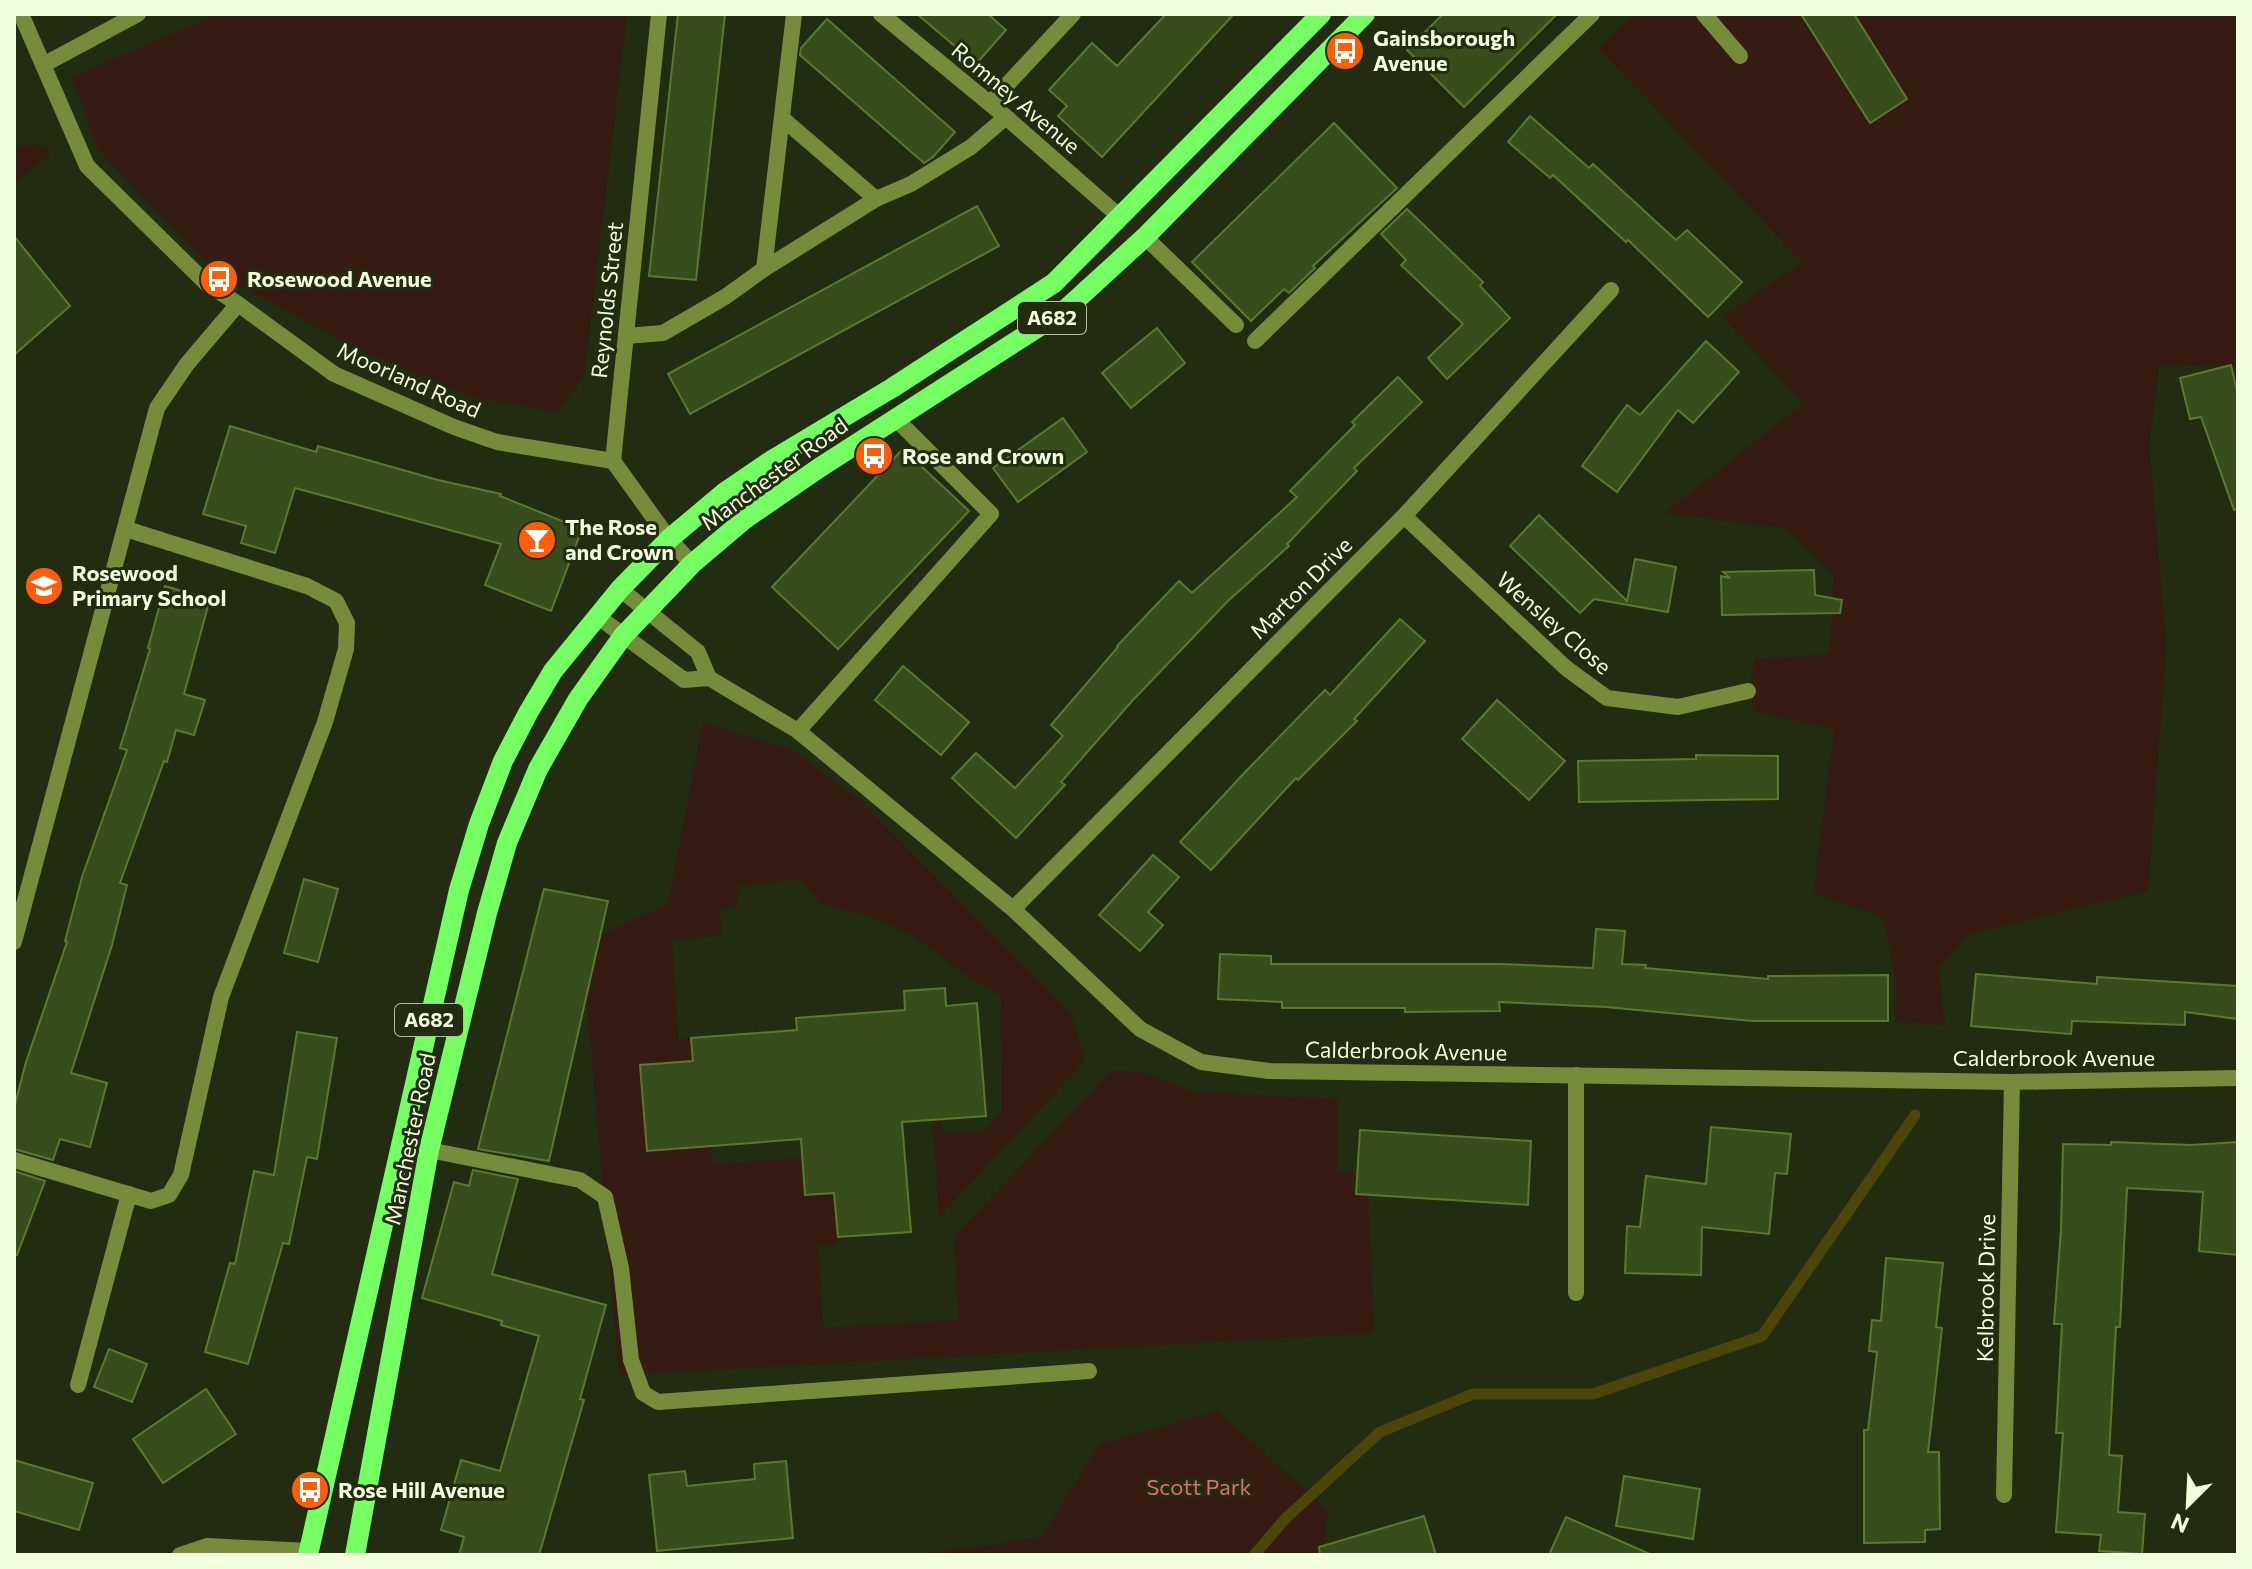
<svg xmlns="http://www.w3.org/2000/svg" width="2252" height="1569" font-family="Commissioner,sans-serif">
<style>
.green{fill:#361b13}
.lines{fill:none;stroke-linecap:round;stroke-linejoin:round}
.stream{stroke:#4c450a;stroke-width:11}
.building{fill:#374e1c;stroke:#587a2e;stroke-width:2}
.lane{stroke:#758c3b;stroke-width:16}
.street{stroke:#758c3b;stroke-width:16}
.primary{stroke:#76ff63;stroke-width:20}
.labels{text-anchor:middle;stroke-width:6;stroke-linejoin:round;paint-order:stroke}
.shield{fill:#212c11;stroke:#b3c09f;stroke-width:2}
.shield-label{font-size:20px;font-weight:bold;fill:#f2ffdc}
.poi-label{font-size:22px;font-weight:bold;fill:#f2ffdc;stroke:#212c11;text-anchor:start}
.street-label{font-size:22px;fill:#f2ffdc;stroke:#212c11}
.park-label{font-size:22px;fill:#e56b6b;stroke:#212c11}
</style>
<rect width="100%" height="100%" fill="#212c11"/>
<!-- green -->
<g class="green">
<polygon points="219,14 627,14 584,376 557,412 471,397 351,346 214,271 99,151 72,77"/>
<polygon points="1634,14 2238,14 2238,367 2159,365 2149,446 2166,647 2148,891 1970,934 1938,968 1945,1025 1897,1022 1894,970 1883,917 1813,893 1834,729 1756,712 1748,691 1756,659 1829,654 1834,576 1787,529 1665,513 1803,404 1723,317 1802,262 1598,48"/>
<polygon points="44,145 51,153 14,185 14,146"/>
<polygon points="703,723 792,750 859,800 1071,1013 1085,1061 939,1217 932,1108 940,1107 943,1134 983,1132 1002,1112 1001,996 970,979 915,937 868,915 821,904 799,879 739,886 737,906 720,910 722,935 672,941 678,1040 691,1038 693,1061 648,1151 711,1146 713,1164 802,1158 805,1194 834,1193 838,1244 818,1246 823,1328 959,1320 954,1237 1111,1071 1141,1072 1195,1092 1338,1099 1338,1172 1367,1175 1374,1333 619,1375 582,944 668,904"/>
<polygon points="1218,1411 1328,1511 1323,1555 913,1555 1041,1538 1100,1444"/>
</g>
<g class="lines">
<!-- stream -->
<polyline class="stream" points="1254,1555 1285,1519 1380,1432 1473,1394 1593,1394 1762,1336 1915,1115"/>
</g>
<!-- building -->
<g class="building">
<polygon points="678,14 725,14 696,280 649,276"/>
<polygon points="917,14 988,14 1006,30 976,64"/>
<polygon points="1166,14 1234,14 1102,157 1058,116 1067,106 1049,90 1092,43 1117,66"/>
<polygon points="1443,14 1557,14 1464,107 1407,50"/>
<polygon points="1801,14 1854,14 1907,99 1870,123"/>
<polygon points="827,19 955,132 933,157 924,163 800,55 801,48"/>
<polygon points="1530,116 1589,168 1593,164 1676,240 1687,230 1742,282 1708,317 1628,240 1626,242 1553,175 1550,178 1508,142"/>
<polygon points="1334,123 1397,188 1313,266 1315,268 1289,293 1284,289 1251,321 1192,262"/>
<polygon points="977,206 999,246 690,414 668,374"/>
<polygon points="1407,209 1483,282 1480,286 1510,318 1447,379 1428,358 1463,324 1401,265 1406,260 1381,234"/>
<polygon points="14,236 70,306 14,355"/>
<polygon points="1157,328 1185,363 1131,408 1102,373"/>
<polygon points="1706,341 1739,372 1693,423 1678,410 1617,492 1582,466 1627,405 1640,415"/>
<polygon points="2231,365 2238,395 2238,509 2234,510 2201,417 2190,419 2180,378"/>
<polygon points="1398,377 1422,402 1354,468 1357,471 1287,544 1289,546 1228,601 1133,700 1061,782 1065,785 1016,838 952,778 976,753 1015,788 1063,736 1051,725 1118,647 1117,646 1179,581 1192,593 1297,497 1290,491 1355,425 1352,422"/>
<polygon points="1063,418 1087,452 1018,502 993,468"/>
<polygon points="230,426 316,452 318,446 438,480 501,494 500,496 582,529 551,611 485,585 501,544 295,488 275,553 241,543 246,526 203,514"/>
<polygon points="903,449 969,511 838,649 772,587"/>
<polygon points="1539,515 1627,601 1635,559 1676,567 1668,612 1594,599 1580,613 1510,546"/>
<polygon points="1814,570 1815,595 1842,600 1840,613 1722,615 1721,576 1730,578 1723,572"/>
<polygon points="165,586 210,599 184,694 205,700 194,735 176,730 167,762 164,761 120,883 127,885 112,945 71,1073 107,1083 90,1147 60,1139 53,1160 14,1149 14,1108 26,1062 67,942 65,941 82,877 127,750 120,748 150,649 148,648"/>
<polygon points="1400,619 1425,641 1354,719 1357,721 1298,780 1296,778 1211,870 1180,842 1248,769 1325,690 1330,695"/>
<polygon points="903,666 969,722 941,755 875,700"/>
<polygon points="1497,700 1565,761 1529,800 1462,739"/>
<polygon points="1696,755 1778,756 1778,799 1579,802 1578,761 1696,759"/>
<polygon points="1153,855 1179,877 1148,912 1163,925 1140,951 1099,915"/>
<polygon points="304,879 338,889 318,962 284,953"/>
<polygon points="544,889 608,901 549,1161 478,1149"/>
<polygon points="1596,929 1625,931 1622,964 1646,965 1645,968 1768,979 1768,976 1888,975 1888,1021 1752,1021 1606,1007 1499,1002 1500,1011 1405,1012 1405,1008 1282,1008 1282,1002 1218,999 1220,954 1271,956 1271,964 1500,964 1593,968"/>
<polygon points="1976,974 2097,984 2097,977 2238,986 2238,1019 2185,1012 2185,1025 2072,1021 2071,1034 1971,1026"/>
<polygon points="945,988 946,1006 977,1003 986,1116 902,1122 911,1232 838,1237 834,1193 805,1195 801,1139 647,1151 640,1065 693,1061 691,1038 797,1030 796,1018 905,1010 904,991"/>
<polygon points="297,1032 337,1038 317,1159 307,1157 289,1244 283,1243 248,1364 205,1352 230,1263 235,1264 254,1171 274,1175"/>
<polygon points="1711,1127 1791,1134 1787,1174 1775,1173 1769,1234 1702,1227 1701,1275 1625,1273 1627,1226 1640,1227 1646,1176 1706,1184"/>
<polygon points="1360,1130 1531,1141 1528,1205 1356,1194"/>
<polygon points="2111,1142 2191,1145 2238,1142 2238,1255 2199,1251 2203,1192 2127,1188 2120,1327 2116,1327 2109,1455 2122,1456 2118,1512 2145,1514 2142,1554 2099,1551 2101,1535 2056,1532 2063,1433 2056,1433 2062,1324 2054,1324 2061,1229 2063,1144 2111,1145"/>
<polygon points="473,1170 518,1179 492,1274 606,1305 580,1399 584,1400 539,1555 459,1555 464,1537 441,1530 461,1460 500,1471 539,1336 501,1325 502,1321 422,1298 454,1182 469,1186"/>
<polygon points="14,1171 45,1181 17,1255 14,1255"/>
<polygon points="1886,1258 1943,1263 1936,1327 1942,1328 1928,1452 1939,1452 1940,1529 1925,1530 1925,1542 1864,1543 1864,1430 1868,1430 1877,1352 1869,1351 1872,1320 1881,1321"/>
<polygon points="109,1349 147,1364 132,1402 94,1387"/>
<polygon points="206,1389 236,1434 163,1483 133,1439"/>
<polygon points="14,1460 93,1483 79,1530 14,1511"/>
<polygon points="786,1461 793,1538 657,1551 649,1475 685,1471 687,1486 755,1479 754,1464"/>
<polygon points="1624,1476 1700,1489 1693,1539 1616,1526"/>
<polygon points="1424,1516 1436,1555 1320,1555 1319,1547"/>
<polygon points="1566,1517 1652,1555 1549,1555"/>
</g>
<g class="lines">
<!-- lane -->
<g class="lane">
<polyline points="990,103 1073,14"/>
<polyline points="783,119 876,199"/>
<polyline points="1145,237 1236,325"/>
<polyline points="764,269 794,14"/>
<polyline points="626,336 663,333 725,297 764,269 876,199 911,184 971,147 1006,117"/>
<polyline points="1255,341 1592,14"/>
<polyline points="798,731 991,514 895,418"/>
<polyline points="1576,1075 1576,1293"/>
<polyline points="429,1150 580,1180 605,1197 621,1268 631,1360 643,1393 658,1402 1089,1371"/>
<polyline points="14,1160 151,1201 169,1195 181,1175 221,997 325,722 346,649 347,623 336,601 307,586 126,529"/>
<polyline points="78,1385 129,1194"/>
</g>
<!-- street -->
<g class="street">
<polyline points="21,14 87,166 206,283 238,304 334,374 454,427 497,442 613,461"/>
<polyline points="659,14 613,461 669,539 692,564"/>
<polyline points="881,14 1006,117 1120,217"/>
<polyline points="1704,14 1740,56"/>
<polyline points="43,65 138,14"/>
<polyline points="1404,516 1566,668 1607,698 1678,707 1748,691"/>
<polyline points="620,589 698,652 709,678"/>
<polyline points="597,616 684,680 709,678 798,731 1013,909 1140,1029 1201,1062 1269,1071 2012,1082 2238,1078"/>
<polyline points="1013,909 1404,516 1611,290"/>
<polyline points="14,942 157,408 187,364 238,304"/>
<polyline points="2004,1495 2012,1082"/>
<polyline points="180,1555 207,1546 309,1551"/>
</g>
<!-- primary -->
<g class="primary">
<polyline points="308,1555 459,890 479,824 503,761 528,713 553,671 620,589 669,539 725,492 772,460 892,388 1054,283 1321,14"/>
<polyline points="355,1555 429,1150 487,913 507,843 538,769 578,699 623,636 692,564 745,519 819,468 1065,310 1145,237 1365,14"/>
</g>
</g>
<!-- icons -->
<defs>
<g id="bus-disc" transform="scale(2)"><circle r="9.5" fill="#ff5e08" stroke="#212c11"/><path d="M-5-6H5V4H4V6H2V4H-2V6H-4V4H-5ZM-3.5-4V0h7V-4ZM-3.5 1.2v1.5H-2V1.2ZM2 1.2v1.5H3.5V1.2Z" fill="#fff"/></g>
<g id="bar-disc" transform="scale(2)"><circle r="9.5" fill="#ff5e08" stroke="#212c11"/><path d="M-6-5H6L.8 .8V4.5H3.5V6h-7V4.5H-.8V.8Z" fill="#fff"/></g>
<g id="school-disc" transform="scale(2)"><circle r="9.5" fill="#ff5e08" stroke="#212c11"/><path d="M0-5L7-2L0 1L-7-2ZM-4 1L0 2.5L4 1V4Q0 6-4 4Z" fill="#fff"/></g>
</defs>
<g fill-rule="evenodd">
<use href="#bus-disc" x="1345" y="51"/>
<use href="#bus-disc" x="219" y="279"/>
<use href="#bus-disc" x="874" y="456"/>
<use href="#bar-disc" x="537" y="540"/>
<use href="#school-disc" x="44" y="586"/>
<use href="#bus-disc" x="310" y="1490"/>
</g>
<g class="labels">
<!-- shield labels -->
<g class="shield">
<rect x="1018" y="302" width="68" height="32" rx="6"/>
<rect x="395" y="1004" width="68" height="32" rx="6"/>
</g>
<g class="shield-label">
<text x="1052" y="325">A682</text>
<text x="429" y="1027">A682</text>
</g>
<!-- poi labels -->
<g class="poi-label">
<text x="1373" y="46">Gainsborough<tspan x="1373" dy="25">Avenue</tspan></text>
<text x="247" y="287">Rosewood Avenue</text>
<text x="902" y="464">Rose and Crown</text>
<text x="565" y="535">The Rose<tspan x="565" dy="25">and Crown</tspan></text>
<text x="72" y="581">Rosewood<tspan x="72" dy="25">Primary School</tspan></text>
<text x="338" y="1498">Rose Hill Avenue</text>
</g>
<!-- street labels -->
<g class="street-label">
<text transform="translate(1016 98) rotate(40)" y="8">Romney Avenue</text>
<text transform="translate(607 300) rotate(-84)" y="8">Reynolds Street</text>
<text transform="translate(409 380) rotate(24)" y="8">Moorland Road</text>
<text transform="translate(774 474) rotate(-36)" y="8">Manchester Road</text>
<text transform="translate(1301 588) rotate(-45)" y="8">Marton Drive</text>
<text transform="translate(1554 623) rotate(41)" y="8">Wensley Close</text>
<text transform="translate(1406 1051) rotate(1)" y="8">Calderbrook Avenue</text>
<text x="2054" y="1066">Calderbrook Avenue</text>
<text transform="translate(410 1139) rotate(-78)" y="8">Manchester Road</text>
<text transform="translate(1986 1288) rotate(-89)" y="8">Kelbrook Drive</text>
</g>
<!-- park labels -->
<g class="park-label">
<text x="1199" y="1495">Scott Park</text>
</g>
</g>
<!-- border -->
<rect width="2252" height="1569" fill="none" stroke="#f2ffdc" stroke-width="32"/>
<!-- north arrow -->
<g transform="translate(2188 1505) rotate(204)" stroke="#212c11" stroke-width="6" paint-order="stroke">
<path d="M0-6L14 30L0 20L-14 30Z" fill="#f2ffdc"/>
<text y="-12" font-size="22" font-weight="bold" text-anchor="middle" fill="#f2ffdc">N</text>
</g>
</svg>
